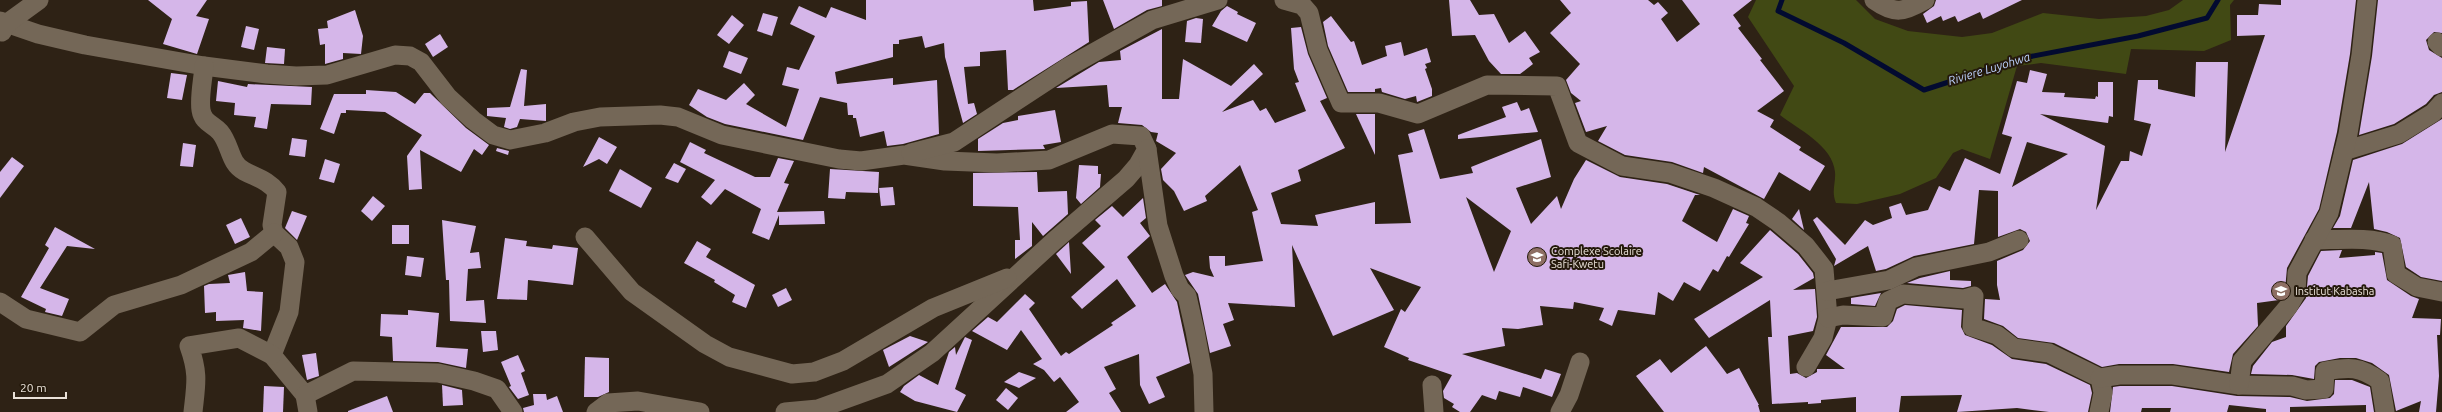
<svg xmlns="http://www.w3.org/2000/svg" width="2442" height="412" font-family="Ubuntu,sans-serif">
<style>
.green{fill:#414914}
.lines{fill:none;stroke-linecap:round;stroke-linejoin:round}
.stream{stroke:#020a30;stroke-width:5}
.building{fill:#d5b6e9;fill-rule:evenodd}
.street{stroke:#746757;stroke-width:19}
.labels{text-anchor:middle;stroke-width:4;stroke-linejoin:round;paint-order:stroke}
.poi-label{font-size:11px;fill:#eae2d9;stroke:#24190b;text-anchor:start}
.water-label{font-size:12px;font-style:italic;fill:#bdd2fd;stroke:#24190b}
</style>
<rect width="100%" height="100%" fill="#2e2215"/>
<!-- green -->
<path class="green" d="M1756,0H1856L1875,19L1908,31L1962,37L1992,33L2043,13L2099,19L2146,16L2169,10L2183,0H2234L2230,5L2231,40L2204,51L2131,49L2126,74L2041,63L2017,66L1990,159L1962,149L1953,153L1936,178L1900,194L1857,204L1836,203C1831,191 1836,183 1835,172C1833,146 1798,129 1780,115L1794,86L1748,17Z"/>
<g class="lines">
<!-- stream -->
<polyline class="stream" points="1782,0 1778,11 1844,43 1924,90 2023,58 2138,36 2207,18 2218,0"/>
</g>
<!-- building -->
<g class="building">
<polygon points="148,0 207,0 196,16 209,19 197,54 163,44 172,19"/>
<polygon points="866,0 1033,0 1034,11 1071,6 1071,2 1087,1 1089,42 1013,90 1008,90 1006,50 980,52 980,66 964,67 968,104 974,103 977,114 963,123 945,57 944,43 925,48 922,36 899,40 899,44 893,44 893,57 835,72 837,84 893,78 893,85 937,80 939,134 903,144 887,146 884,131 860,137 856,118 853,118 853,115 848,115 847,103 820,97 803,140 725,124 707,117 689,105 698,89 726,100 744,83 755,95 746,104 786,127 799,89 782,85 787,67 799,70 815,36 790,24 799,6 826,18 831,7 866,20"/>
<polygon points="1103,0 1162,0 1162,6 1147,10 1114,29"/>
<polygon points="1449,0 1470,0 1479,15 1494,14 1509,43 1525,31 1540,52 1529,58 1533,64 1520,74 1501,74 1489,61 1475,35 1452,36"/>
<polygon points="1560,0 1648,0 1654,5 1658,2 1668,13 1661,19 1677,42 1700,24 1682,0 1752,0 1733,15 1741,26 1738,28 1762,59 1760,60 1784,91 1757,111 1774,120 1770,127 1801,147 1799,150 1825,166 1810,191 1779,172 1764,199 1704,167 1703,173 1672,162 1625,155 1598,141 1607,126 1586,132 1575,103 1581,101 1571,93 1566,80 1580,64 1550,33 1571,13"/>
<polygon points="1936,0 2022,0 1983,19 1980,12 1958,22 1955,16 1943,21 1941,16 1927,23 1923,14 1934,6"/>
<path d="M2281,0H2356L2350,54L2337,132L2319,209L2287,268L2285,290L2279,300L2257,303L2258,326L2233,354L2229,372L2173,364H2119L2102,367L2054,343L2018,338L2003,326L1984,319L1985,299L2000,300L1997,285V261L2023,250L2030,241L2026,232L2020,229L1998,237V191L1979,190L1974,244L1914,256L1886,269L1876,271L1868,246L1834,266L1836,259L1813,220L1817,217L1845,245L1865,220L1873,225L1892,218L1889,207L1901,203L1906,215L1928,210L1939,186L1950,191L1965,158L2000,174L2012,137L2002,134L2017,81L2027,83L2030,70L2047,74L2042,92L2065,93L2064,97L2095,99L2096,96L2098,97V82H2113V117L2109,116L2108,123L2040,114L2105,146L2096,210L2121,161H2129L2130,151L2142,156L2151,124L2134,120L2138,80H2158V89L2195,97L2196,62H2228L2225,152L2265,35L2237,36V15H2258L2259,4L2281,5ZM2027,142L2068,154L2012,187Z"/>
<polygon points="2378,0 2442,0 2442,33 2434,32 2426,40 2429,50 2442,58 2442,92 2434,95 2426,104 2394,124 2359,135 2372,56"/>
<polygon points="1227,6 1238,12 1237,14 1256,23 1247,42 1212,26 1221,11"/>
<polygon points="355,10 363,36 361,54 343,53 343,59 325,64 325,44 320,45 318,29 328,28 327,21"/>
<polygon points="763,13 778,17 772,36 757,31"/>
<polygon points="732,15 744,25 729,44 717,35"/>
<polygon points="1331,16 1351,42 1354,41 1362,65 1387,56 1385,46 1401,42 1404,56 1427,48 1431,62 1425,64 1427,68 1425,69 1432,89 1432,96 1417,102 1416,96 1405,99 1382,92 1381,88 1375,89 1375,92 1348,92 1328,46 1323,22"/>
<polygon points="1196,18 1203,19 1201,43 1185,42 1187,21"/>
<polygon points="246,26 259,29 254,50 241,47"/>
<path d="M1301,27L1308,54L1327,98L1320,101L1345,148L1298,170L1301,181L1271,193L1281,224L1318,226L1315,215L1375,202V224L1411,223L1398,155L1413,152L1408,134L1424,129L1440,179L1473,173L1471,167L1541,139L1551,177L1516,188L1531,224L1557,196L1561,209L1574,179L1586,160L1620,177L1667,184L1700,195H1695L1682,221L1717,242L1733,209L1749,216L1746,223L1749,224L1729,257L1727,256L1718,272L1713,269L1700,291L1684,282L1673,301L1658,292L1655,315L1618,310L1612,326L1599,320L1604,308L1574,302L1573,309L1540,306L1543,325L1518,329L1502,328L1505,346L1462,354L1541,379L1545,369L1561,374L1552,397L1523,387L1520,397L1499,391L1496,400L1482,395L1470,412H1460L1452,407L1454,404L1444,398L1443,391L1452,375L1408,360L1409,358L1384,347L1401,309L1405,312L1421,287L1370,268L1394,310L1333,336L1292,245L1295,307L1228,303L1234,320L1223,324L1231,346L1210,353L1198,294L1185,275L1193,272L1214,277L1210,268L1209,256H1225V266L1263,261L1252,212L1258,210L1240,165L1205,196L1207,201L1184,211L1174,191L1163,180L1161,169L1176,153L1156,141L1158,133L1151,132L1142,125L1118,123L1122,107H1109L1107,85L1056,88L1099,62L1121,60L1120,51L1162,29V99H1179L1183,59L1231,86L1254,64L1263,74L1222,112L1253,100L1260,111L1266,108L1275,123L1306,111L1295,83L1299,82L1294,69L1291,28ZM1466,197L1511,231L1494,272Z"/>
<polygon points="440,34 448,47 433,57 425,44"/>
<polygon points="267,47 285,49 284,64 265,63"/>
<polygon points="729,51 748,58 741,74 723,67"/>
<polygon points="521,69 527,70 524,106 546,104 546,121 520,119 517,127 510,129 504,127 506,118 487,116 487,108 510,107"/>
<polygon points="171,73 187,75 182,100 167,98"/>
<polygon points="218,81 247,87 248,84 312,87 311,105 271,104 267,129 254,127 256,117 234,115 235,103 216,101"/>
<polygon points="366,90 396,92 415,104 424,93 430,93 466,128 489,145 482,155 474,149 461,172 420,150 422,189 409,190 407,156 422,135 385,112 346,110 346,113 341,113 334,134 320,129 334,94 366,94"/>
<polygon points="1517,102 1521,111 1529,108 1538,132 1458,139 1458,135 1506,117 1502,107"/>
<polygon points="1055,110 1061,142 1043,145 1045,149 978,151 978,139 1003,123 1018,120 1018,116"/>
<polygon points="1356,114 1375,114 1375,155"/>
<polygon points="2442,119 2442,281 2421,277 2406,267 2400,238 2387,232 2374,229 2369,182 2351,228 2333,228 2340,216 2353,160 2402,144"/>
<polygon points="599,137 617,147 607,164 599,159 583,167"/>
<polygon points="292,138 307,140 305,157 289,155"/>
<polygon points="690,142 706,150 704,153 755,177 770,177 778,158 794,161 784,183 789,184 777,212 824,211 825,224 779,225 779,215 769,240 752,233 761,209 725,189 711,205 701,197 715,180 680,162"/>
<polygon points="183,143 196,145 193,167 180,166"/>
<polygon points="497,148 509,151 508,155 496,151"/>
<polygon points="12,157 24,166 0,198 0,172"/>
<polygon points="325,159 340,164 334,183 319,179"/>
<polygon points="674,163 686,169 678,183 665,178"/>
<polygon points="1079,165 1098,166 1098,174 1101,174 1100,187 1081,204 1076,198"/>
<polygon points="620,169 652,188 641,208 609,191"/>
<polygon points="830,169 879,172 878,193 846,192 845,199 828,198"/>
<polygon points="1037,172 1038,192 1067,191 1068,214 1043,236 1032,222 1032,246 1015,259 1015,240 1020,240 1018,207 973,206 973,173"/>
<polygon points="893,187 895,205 881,206 879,188"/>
<polygon points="373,196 385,206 372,221 361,211"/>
<polygon points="1143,198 1146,218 1140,223 1150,236 1127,257 1152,293 1165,284 1177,302 1190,363 1156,377 1165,397 1149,404 1140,385 1139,354 1104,367 1116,389 1109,393 1121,412 1066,412 1079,402 1060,377 1054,382 1044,370 1033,364 1042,359 1021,330 1007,350 972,331 988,317 997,322 1025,294 1035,303 1029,309 1061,356 1066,352 1069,354 1113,325 1111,323 1136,306 1117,279 1082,309 1071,297 1105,267 1082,243 1101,226 1095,220 1112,206 1123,217"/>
<polygon points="1799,209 1804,230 1792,219"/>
<polygon points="292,211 307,216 297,240 285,228"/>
<polygon points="241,218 250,237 235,244 226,225"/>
<polygon points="442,220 476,226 470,253 479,252 481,268 468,269 466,301 484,300 486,323 450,321 449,280 446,280"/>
<rect x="392" y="225" width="17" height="19"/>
<polygon points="55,227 95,249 67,246 40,288 69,299 62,316 45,312 46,309 21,297 49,248 45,245"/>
<polygon points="1770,230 1798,254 1813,273 1814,278 1793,290 1815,289 1817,317 1813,331 1788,336 1790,374 1797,373 1806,378 1817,372 1817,369 1845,369 1826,355 1841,327 1887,327 1893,321 1897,309 1905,305 1962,310 1961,327 1965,335 1992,345 2012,359 2046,364 2090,385 2092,393 2088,412 2049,412 2017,408 1957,412 1962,395 1901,396 1899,412 1856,412 1856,397 1821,400 1821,403 1808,404 1808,402 1772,404 1768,337 1772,337 1770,300 1709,338 1694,319 1763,277 1740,263"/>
<polygon points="505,238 527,241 526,246 552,249 553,245 578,248 573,285 528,280 527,300 497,299"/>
<polygon points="697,241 711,249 706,257 755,285 746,308 732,302 735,295 714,282 715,280 684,263"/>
<polygon points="1069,242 1071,274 1056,254"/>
<polygon points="2342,250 2339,258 2375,255 2375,252 2382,253 2387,280 2411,296 2419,299 2412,318 2441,319 2440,335 2437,335 2439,376 2436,412 2419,412 2421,401 2396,411 2389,375 2372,363 2356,358 2340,358 2319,362 2315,366 2314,379 2292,375 2251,374 2253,366 2272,342 2286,337 2286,326 2306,298 2308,276 2321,251"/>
<polygon points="407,256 424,258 421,277 405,275"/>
<polygon points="1950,271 1950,280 1971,281 1971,286 1963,288 1907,283 1920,278"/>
<polygon points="245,272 247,291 263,292 261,331 243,328 244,320 216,321 216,312 205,313 204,286 209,284 230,283 228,275"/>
<polygon points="786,288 792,300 778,307 772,295"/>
<polygon points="1881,293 1875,306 1851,304 1851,298"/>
<polygon points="408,310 439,313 436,347 468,349 466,368 438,362 393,361 392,337 380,336 381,314 408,315"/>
<polygon points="481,331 496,331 498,350 483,352"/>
<polygon points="910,336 928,342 889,367 883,350"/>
<polygon points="965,337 972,340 955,389 966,395 957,412 915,401 900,392 904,386 919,375 938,385 949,352 955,347 956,355"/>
<polygon points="1706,346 1727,374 1739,368 1759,405 1758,405 1760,412 1664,412 1636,376 1660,359 1671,373"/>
<polygon points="316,353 319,376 307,380 302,355"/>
<polygon points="518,355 525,371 521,373 529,395 518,399 509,387 511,386 501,362"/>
<polygon points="585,357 609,358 609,392 598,397 584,397"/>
<polygon points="1019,372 1036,378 1019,388 1004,382"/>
<polygon points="2335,380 2352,380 2370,387 2374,412 2366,412 2366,405 2290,407 2290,412 2266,412 2266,409 2229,405 2227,412 2170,412 2171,408 2142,408 2141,412 2110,412 2113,387 2120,386 2172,386 2237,396 2290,397 2307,401 2330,398 2334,394"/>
<polygon points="442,385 462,390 463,405 443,406"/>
<polygon points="264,386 284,387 283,412 263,412"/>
<polygon points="1006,388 1018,398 1008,410 996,400"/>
<polygon points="533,394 546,394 547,400 557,396 563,412 524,412 523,408 534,405"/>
<polygon points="387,396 393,412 348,412 348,411"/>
</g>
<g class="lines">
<!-- street -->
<g class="street">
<polyline points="1284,0 1302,5 1309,13 1318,50 1341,103 1379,103 1418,114 1487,85 1557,86 1578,143 1622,166 1670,173 1714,188 1756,207 1778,222 1806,246 1824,269 1828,318 1823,338 1806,367"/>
<path d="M1874,0C1895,15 1904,12 1925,0"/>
<polyline points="0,21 38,34 85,45 204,66 267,74 296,76 327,75 395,55 410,56 421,62 448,97 473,120 493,135 510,140 545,133 574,122 600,117 660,115 678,117 722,135 839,159 861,161 904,155 945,161 997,163 1049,160 1112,134 1141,136 1147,149 1138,165 1126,179 1054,241 932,353 887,384 818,409 785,412"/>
<polyline points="2,32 6,24 39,0"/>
<polyline points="2437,42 2442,47"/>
<path d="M204,66C203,80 199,97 201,110C203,123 213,124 220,132C231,145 229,163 244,171C257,178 268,180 277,192L272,225L274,233L289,247L295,262L289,312L272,355L305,395L353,371L438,373L474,381L497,389L513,412"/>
<polyline points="1147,149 1158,226 1174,276 1180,289 1187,296 1195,331 1203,374 1204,412"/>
<polyline points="2344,151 2399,134 2433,113 2442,103"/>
<polyline points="911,153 954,142 1068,67 1152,20 1218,0"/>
<polyline points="585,237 632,292 705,344 729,357 792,374 814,372 843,361 933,308 1007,278"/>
<path d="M2314,240C2336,240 2372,236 2392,245L2396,274L2417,287L2442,292"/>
<polyline points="1827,291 1889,280 1916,267 1989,252 2019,240"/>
<polyline points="0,302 26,319 80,332 114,305 181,285 251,252 274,233"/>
<polyline points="1828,318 1843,315 1883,317 1888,301 1903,294 1964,299 1974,296 1972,327 1997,335 2014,348 2049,353 2100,378 2103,393 2099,412"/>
<path d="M2100,378L2119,375H2173L2239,385L2292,386L2306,390L2324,389L2325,371C2349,367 2360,366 2380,381L2385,412"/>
<polyline points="1432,385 1434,412"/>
<polyline points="2239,385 2242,361 2288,307 2296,293 2297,273 2329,213 2348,134 2361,55 2367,0"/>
<polyline points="305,395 308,412"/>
<path d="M193,412C196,384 199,374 189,346L239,338L272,355"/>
<polyline points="596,412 608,403 638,401 700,412"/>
<polyline points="1560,412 1569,395 1580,362"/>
</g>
</g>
<!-- icons -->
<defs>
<g id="school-disc" transform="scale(1)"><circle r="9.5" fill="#8d6e63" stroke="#24190b"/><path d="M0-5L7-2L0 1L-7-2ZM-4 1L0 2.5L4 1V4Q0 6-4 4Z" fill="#fff"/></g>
</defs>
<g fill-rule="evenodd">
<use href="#school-disc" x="1537" y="257"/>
<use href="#school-disc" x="2281" y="291"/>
</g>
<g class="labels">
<!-- poi labels -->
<g class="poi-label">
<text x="1551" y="255">Complexe Scolaire<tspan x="1551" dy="13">Safi-Kwetu</tspan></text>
<text x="2295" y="295">Institut Kabasha</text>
</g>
<!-- water labels -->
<g class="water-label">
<text transform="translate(1989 69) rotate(-17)" y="4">Riviere Luyohwa</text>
</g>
</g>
<!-- scale -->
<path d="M14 392v6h52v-6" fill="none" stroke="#eae2d9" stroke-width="2"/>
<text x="20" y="392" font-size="12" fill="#eae2d9" stroke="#24190b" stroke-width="3" paint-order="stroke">20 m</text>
</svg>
